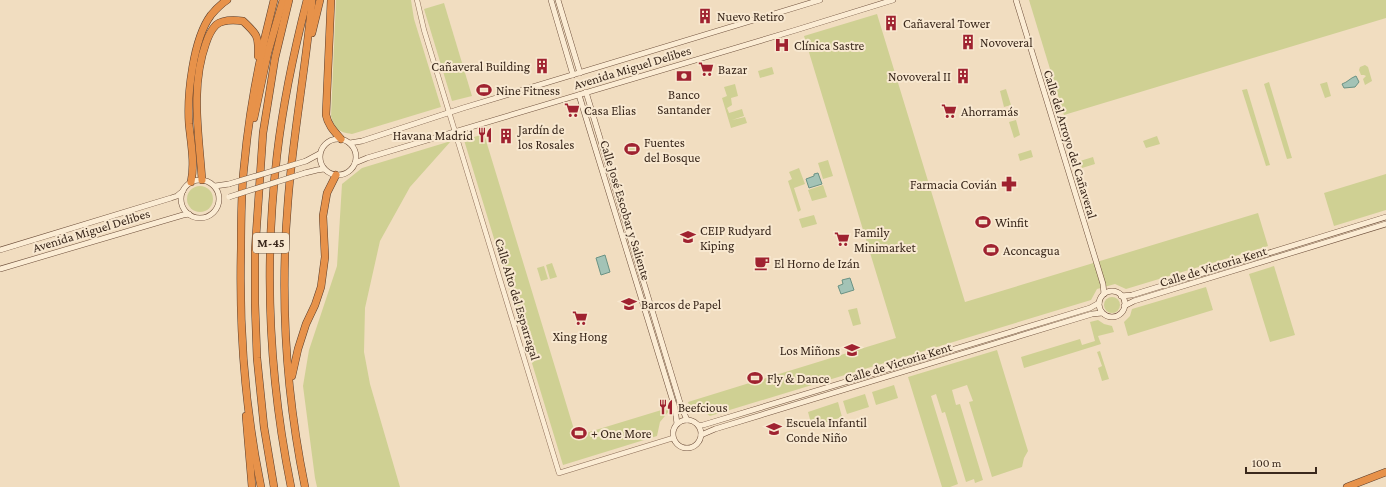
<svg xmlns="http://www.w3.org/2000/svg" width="1386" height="487" font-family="'Crimson Pro',serif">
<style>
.green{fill:#cfd093}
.water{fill:#a3c3b6;stroke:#6a9284}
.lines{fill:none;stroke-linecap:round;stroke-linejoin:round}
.tertiary-casing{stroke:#8c6d57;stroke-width:5.5}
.secondary-casing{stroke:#6d4e3a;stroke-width:6}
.motorway-casing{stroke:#593c2b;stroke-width:8}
.tertiary{stroke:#fbecd4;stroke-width:4.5}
.secondary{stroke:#fbecd4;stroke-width:5}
.motorway{stroke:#e7924a;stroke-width:7}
.secondary-bridge-casing{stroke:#6d4e3a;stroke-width:6;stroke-linecap:butt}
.secondary-bridge{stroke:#fbecd4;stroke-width:5}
.labels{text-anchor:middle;stroke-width:4;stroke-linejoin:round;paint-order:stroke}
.shield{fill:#f8e8d0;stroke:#736252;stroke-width:1}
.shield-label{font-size:12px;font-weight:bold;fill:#3a281c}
.poi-label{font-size:13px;fill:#3a281c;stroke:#f8e8d0;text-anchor:start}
.street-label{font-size:13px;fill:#3a281c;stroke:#f8e8d0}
</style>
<rect width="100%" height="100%" fill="#f1ddc0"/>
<!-- green -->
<g class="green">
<path d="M336,0H411L414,19L441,107L352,134C338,132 335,129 331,116Z"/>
<polygon points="1029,0 1386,0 1386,18 1064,115"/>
<polygon points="444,3 472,96 452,101 424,9"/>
<polygon points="877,14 965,302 1258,213 1268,246 1126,289 1115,284 1097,289 1091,300 710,416 700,408 689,405 688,402 896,338 804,36"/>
<polygon points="1365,65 1368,67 1372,81 1365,85 1363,79 1366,76 1364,75 1361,75 1359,70 1360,67"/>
<polygon points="772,67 774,74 760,78 758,71"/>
<polygon points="1269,82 1292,158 1287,159 1264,84"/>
<polygon points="1327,82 1331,96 1325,98 1320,84"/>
<polygon points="735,84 738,96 731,98 732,105 727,108 729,113 742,109 744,116 732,120 745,117 747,123 731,128 722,98 727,96 724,87"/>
<polygon points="1006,89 1011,105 1004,107 1000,91"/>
<polygon points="1247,89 1270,165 1266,166 1242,90"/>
<polygon points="1016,120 1020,135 1014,138 1009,122"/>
<polygon points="484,134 576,436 668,408 669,411 660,422 657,436 563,465 464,140"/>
<polygon points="1157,136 1160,144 1146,148 1143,141"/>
<polygon points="451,141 410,187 380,241 365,308 364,352 370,384 400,487 317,487 315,478 303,386 309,350 337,266 342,184 362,168"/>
<polygon points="634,141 638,155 631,157 627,143"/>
<polygon points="1031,150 1033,157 1020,161 1018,154"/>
<polygon points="1093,157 1095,164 1082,168 1080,161"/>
<polygon points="828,160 833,176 823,179 818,163"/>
<polygon points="799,168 805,184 794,188 801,210 798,212 788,181 792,179 789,172"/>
<polygon points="1386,174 1386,210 1334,226 1324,193"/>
<polygon points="823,185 827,197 812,201 808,190"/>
<circle cx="200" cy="199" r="13"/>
<polygon points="814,215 817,224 802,228 799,219"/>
<polygon points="552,263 557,277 550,279 546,265"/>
<polygon points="544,266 548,279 541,281 537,268"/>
<polygon points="1274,266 1295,335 1270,342 1249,274"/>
<polygon points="1206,287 1213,310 1128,336 1124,322 1130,316 1132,309"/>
<circle cx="1112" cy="305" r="8"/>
<polygon points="857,308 861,324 853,326 848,310"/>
<polygon points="1098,320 1104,324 1112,326 1114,332 1098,336 1101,344 1024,368 1021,357 1080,339 1082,345 1095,341 1090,322"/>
<polygon points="997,350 1028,451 1024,458 1022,467 992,477 969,402 973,401 967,385 952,390 956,405 960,404 983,480 975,483 974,479 966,482 945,412 942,413 936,394 931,396 958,484 950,487 942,487 908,377"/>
<polygon points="1100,351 1109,379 1102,381 1098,368 1102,366 1097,352"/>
<polygon points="894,385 898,398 876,405 872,392"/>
<polygon points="865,394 869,407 847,414 843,401"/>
<polygon points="838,402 842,417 812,427 808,412"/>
</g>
<!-- water -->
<g class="water">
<path d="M1356,76L1359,82L1355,87L1344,88L1342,84C1348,82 1350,78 1356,76Z"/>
<polygon points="818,173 822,184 809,188 806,179 814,176 814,174"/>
<polygon points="605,255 610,272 601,275 596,258"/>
<polygon points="850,278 854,290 841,294 838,286 843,284 842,280"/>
</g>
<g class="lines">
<!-- tertiary casing -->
<g class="tertiary-casing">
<polyline id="tertiary" points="417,0 424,30 559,473 673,438"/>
</g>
<!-- secondary casing -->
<g class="secondary-casing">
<g id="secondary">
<polyline points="551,0 573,75"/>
<polyline points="558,0 580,73"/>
<polyline points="1016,0 1103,284 1104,294"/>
<polyline points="586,92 681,406 687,420"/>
<polyline points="579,95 675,408 677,424"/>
<circle cx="338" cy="157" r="18"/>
<polyline points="350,143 362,141 463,108 820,0"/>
<polyline points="306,161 319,154"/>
<polyline points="355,163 367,158 796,30 893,0"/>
<polyline points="305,173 317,170 324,169"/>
<circle cx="200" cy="199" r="19"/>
<polyline points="215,186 229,184"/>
<polyline points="0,250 171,198 177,196 183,191"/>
<polyline points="0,269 183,215 189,214"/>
<circle cx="1112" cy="304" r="13"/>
<polyline points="1121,296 1132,295 1386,217"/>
<polyline points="1124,306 1134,301 1386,224"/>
<circle cx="687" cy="434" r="14"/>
<polyline points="698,425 703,425 713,422 1090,308 1099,303"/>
<polyline points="701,435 715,429 1092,314 1102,313"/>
</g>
</g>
<!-- motorway casing -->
<g class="motorway-casing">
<g id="motorway">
<path d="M331,0L326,115C328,125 334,131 341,139"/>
<polyline points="312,33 320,0"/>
<polyline points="254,118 268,52 283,0"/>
<path d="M202,180C199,135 190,87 206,43C208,37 211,30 216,25C223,19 235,20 243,21C257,34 259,36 258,56"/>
<path d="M191,182C195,163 191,144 189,124C187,95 193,39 211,15C216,9 221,4 227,0"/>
<polyline points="292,376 298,349 306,324 315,305 321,287 325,257 323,216 327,193 336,175"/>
<polyline points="246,416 252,487"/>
<path d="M261,487C245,409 239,329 241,249C241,222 241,194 244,167C249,111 260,54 274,0"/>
<polyline points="274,487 264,427 257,358 255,304 255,251 263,133 275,58 289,0"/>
<path d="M291,487C269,378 264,265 277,155C283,103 294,51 307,0"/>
<path d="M305,487C286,394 280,296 288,201C293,134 306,67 312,0"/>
<polyline points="1347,487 1386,472"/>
</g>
</g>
<!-- tertiary -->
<use href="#tertiary" class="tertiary"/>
<!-- secondary -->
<use href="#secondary" class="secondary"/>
<!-- motorway -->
<use href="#motorway" class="motorway"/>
<!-- secondary-bridge casing -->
<g class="secondary-bridge-casing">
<g id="secondary-bridge">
<polyline points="229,184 306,161"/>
<polyline points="229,197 305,173"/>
</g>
</g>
<!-- secondary-bridge -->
<use href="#secondary-bridge" class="secondary-bridge"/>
</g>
<!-- icons -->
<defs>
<g id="building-bare" transform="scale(1.2)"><path d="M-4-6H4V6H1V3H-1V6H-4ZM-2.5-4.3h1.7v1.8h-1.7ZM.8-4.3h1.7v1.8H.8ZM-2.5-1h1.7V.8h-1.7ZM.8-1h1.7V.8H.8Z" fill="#9f2230" stroke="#f8e8d0" stroke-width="2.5" paint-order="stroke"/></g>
<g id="hospital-bare" transform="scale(1.2)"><path d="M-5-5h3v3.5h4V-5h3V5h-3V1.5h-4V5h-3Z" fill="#9f2230" stroke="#f8e8d0" stroke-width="2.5" paint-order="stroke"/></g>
<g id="supermarket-bare" transform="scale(1.2)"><path d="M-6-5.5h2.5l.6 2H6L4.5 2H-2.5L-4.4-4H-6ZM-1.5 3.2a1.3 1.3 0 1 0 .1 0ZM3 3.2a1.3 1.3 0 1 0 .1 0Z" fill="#9f2230" stroke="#f8e8d0" stroke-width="2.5" paint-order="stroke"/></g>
<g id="bank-bare" transform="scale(1.2)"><path d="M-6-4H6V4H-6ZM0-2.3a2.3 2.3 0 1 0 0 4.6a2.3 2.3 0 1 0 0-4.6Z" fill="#9f2230" stroke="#f8e8d0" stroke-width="2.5" paint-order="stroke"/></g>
<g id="stadium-bare" transform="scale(1.2)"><path d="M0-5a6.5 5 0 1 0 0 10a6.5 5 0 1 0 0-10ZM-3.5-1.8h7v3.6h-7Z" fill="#9f2230" stroke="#f8e8d0" stroke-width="2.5" paint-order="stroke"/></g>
<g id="restaurant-bare" transform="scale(1.2)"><path d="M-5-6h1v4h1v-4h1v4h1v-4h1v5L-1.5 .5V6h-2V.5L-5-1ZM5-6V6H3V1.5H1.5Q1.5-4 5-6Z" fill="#9f2230" stroke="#f8e8d0" stroke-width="2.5" paint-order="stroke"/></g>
<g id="pharmacy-bare" transform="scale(1.2)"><path d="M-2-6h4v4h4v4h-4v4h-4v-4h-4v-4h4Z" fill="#9f2230" stroke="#f8e8d0" stroke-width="2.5" paint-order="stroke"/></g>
<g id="school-bare" transform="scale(1.2)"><path d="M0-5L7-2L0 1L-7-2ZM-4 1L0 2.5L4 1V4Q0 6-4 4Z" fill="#9f2230" stroke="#f8e8d0" stroke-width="2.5" paint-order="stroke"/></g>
<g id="cafe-bare" transform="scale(1.2)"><path d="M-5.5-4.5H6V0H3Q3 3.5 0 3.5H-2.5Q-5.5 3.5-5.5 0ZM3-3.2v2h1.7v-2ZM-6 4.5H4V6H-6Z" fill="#9f2230" stroke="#f8e8d0" stroke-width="2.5" paint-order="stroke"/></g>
</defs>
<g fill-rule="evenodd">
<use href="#building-bare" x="705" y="16"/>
<use href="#building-bare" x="891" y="23"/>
<use href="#building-bare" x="968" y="42"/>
<use href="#hospital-bare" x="782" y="45"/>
<use href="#building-bare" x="542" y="66"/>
<use href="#supermarket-bare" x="706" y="69"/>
<use href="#bank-bare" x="684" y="76"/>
<use href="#building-bare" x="963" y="76"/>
<use href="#stadium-bare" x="484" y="90"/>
<use href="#supermarket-bare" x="572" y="110"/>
<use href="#supermarket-bare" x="949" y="111"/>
<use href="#restaurant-bare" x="485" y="135"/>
<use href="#building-bare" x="506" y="136"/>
<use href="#stadium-bare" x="632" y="149"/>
<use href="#pharmacy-bare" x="1009" y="184"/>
<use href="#stadium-bare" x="983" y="222"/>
<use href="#school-bare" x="688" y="237"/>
<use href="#supermarket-bare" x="842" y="239"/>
<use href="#stadium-bare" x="991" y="250"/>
<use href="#cafe-bare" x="762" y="263"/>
<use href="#school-bare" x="629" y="304"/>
<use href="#supermarket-bare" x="580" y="318"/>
<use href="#school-bare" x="852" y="350"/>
<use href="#stadium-bare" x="755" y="378"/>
<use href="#restaurant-bare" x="666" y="407"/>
<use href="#school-bare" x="774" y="429"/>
<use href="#stadium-bare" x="579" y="433"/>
</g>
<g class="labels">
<!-- shield labels -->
<rect class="shield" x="253" y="233" width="36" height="20" rx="3"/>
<g class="shield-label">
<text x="271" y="247">M-45</text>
</g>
<!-- poi labels -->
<g class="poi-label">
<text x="717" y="21">Nuevo Retiro</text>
<text x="903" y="28">Cañaveral Tower</text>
<text x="980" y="47">Novoveral</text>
<text x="794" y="50">Clínica Sastre</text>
<text x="530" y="71" text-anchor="end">Cañaveral Building</text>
<text x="718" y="74">Bazar</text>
<text x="951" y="81" text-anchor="end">Novoveral II</text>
<text x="496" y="95">Nine Fitness</text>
<text x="684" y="99" text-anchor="middle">Banco<tspan x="684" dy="15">Santander</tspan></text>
<text x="584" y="115">Casa Elias</text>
<text x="961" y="116">Ahorramás</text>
<text x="518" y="134">Jardín de<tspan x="518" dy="15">los Rosales</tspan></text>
<text x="473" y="140" text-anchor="end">Havana Madrid</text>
<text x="644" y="147">Fuentes<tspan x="644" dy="15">del Bosque</tspan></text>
<text x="997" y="189" text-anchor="end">Farmacia Covián</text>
<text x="995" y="227">Winfit</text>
<text x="700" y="235">CEIP Rudyard<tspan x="700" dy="15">Kiping</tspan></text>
<text x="854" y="237">Family<tspan x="854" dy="15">Minimarket</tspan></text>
<text x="1003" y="255">Aconcagua</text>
<text x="774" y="268">El Horno de Izán</text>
<text x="641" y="309">Barcos de Papel</text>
<text x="580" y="341" text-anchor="middle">Xing Hong</text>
<text x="840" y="355" text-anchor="end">Los Miñons</text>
<text x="767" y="383">Fly &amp; Dance</text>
<text x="678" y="412">Beefcious</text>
<text x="786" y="427">Escuela Infantil<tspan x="786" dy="15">Conde Niño</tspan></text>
<text x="591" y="438">+ One More</text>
</g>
<!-- street labels -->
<g class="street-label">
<text transform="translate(632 67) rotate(-17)" y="5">Avenida Miguel Delibes</text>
<text transform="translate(1071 144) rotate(73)" y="5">Calle del Arroyo del Cañaveral</text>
<text transform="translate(626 210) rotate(73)" y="5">Calle José Escobar y Saliente</text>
<text transform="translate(91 230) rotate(-17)" y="5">Avenida Miguel Delibes</text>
<text transform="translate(1213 266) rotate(-17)" y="5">Calle de Victoria Kent</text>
<text transform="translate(518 299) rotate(73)" y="5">Calle Alto del Esparragal</text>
<text transform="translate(898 362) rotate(-17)" y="5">Calle de Victoria Kent</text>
</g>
</g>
<!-- scale -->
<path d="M1246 467v6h70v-6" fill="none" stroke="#3a281c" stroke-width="2"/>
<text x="1252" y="467" font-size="12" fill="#3a281c" stroke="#f8e8d0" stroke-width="3" paint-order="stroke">100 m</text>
</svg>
